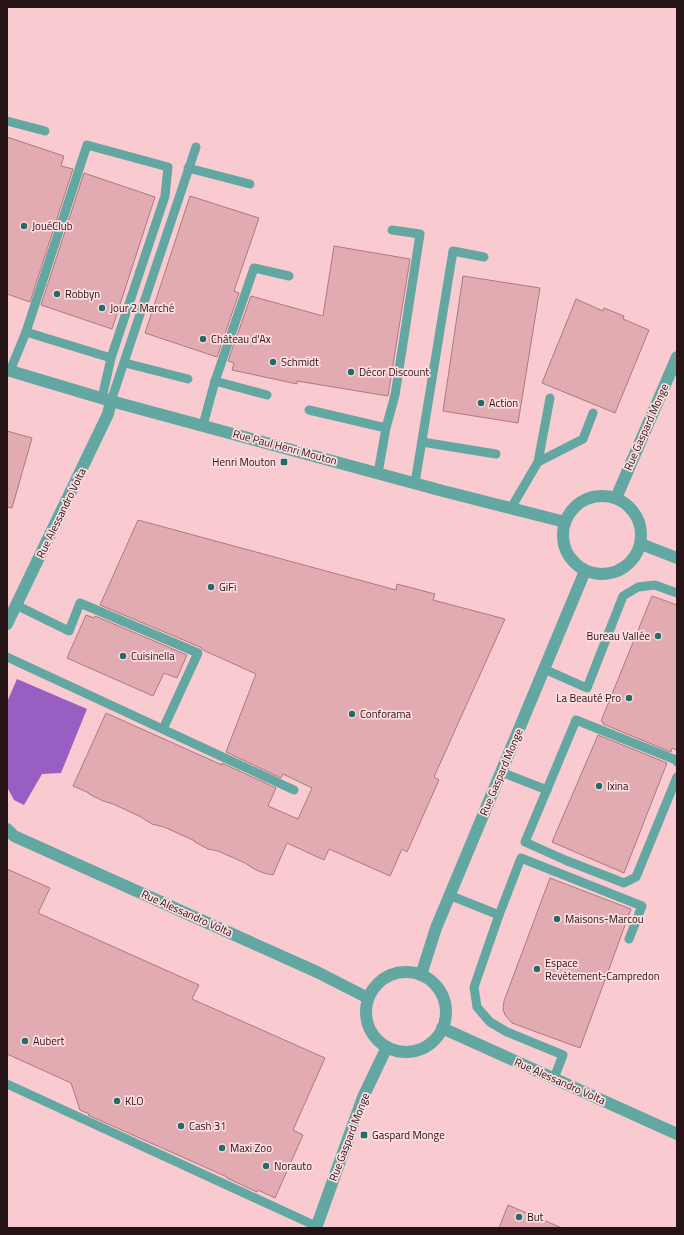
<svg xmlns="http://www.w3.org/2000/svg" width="684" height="1235" font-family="'Titillium Web',sans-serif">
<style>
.water{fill:#995ec1}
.building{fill:#e2abb2;stroke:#ac7980}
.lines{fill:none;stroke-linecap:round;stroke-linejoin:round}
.service{stroke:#62a7a2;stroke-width:9}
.minor{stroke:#62a7a2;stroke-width:12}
.poi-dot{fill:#216c68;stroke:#fedce0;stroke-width:1.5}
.labels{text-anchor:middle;stroke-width:3.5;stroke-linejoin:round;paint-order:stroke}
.poi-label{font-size:11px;fill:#261316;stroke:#fedce0;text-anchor:start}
.street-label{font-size:11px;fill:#261316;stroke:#fedce0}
</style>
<rect width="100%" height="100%" fill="#f9cbd1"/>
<!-- water -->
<polygon class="water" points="17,679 87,709 61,773 42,774 24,805 14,800 7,787 7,702"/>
<!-- building -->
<g class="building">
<polygon points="7,137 64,156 61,166 73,169 30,302 7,294"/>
<polygon points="84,173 155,197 112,329 41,305"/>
<polygon points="190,196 259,218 234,291 239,293 217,357 145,333"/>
<polygon points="334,246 410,259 388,396 297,381 297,384 232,370 234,363 228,361 251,296 323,316"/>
<polygon points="463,276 540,288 518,423 443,411"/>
<polygon points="576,299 603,311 604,308 624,316 623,319 649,330 615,413 542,383"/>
<polygon points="7,431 32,438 12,508 7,507"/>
<polygon points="138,520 396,590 397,584 435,594 433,600 505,619 434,777 439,780 407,852 402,849 390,876 329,849 324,860 287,843 273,875 264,873 256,870 245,863 218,851 208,849 195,842 195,841 164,827 152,824 139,816 113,804 103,801 89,794 89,793 73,786 106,713 222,765 222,763 276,788 268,806 298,819 312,788 283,774 281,778 226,752 256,674 203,650 200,647 100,605"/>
<polygon points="652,596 677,605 677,750 672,748 671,752 603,724 603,722 601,721"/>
<polygon points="86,615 94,618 95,616 187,655 177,678 164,673 153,696 67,658"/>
<polygon points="598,735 667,763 624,873 552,842"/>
<polygon points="7,869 50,888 38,913 199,985 192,999 325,1058 293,1130 303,1135 275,1198 258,1190 257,1192 227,1178 227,1177 88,1115 89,1114 80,1110 71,1083 7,1054"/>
<polygon points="550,878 631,909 580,1048 512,1023 505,1015 503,1009 504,1001"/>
<polygon points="508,1205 562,1228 499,1228"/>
</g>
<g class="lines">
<!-- service -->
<g class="service">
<polyline points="7,121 45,131"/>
<polyline points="188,168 250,184"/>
<polyline points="125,363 188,379"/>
<polyline points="10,371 26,332"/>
<polyline points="215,381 254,268 289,276"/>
<polyline points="102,398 111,358 26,332 87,145 168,167 165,196 111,358"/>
<polyline points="111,401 196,147"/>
<polyline points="309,410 386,428"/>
<polyline points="203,425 215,381 267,395"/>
<polyline points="422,442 496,454"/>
<polyline points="538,462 550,398"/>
<polyline points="378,473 386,428 395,395 420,234 392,230"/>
<polyline points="415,483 453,251 484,257"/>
<polyline points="511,508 538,462 583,439 593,413"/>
<polyline points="16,605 69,631 80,603 198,653 163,729"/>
<polyline points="7,657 294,790"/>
<polyline points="544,669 587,688 623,596 638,587 655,585 677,593"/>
<polyline points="677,762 676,760 576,720 525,842 565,860 624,883 636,877 677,777"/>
<polyline points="501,772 547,790"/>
<polyline points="449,895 499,915 474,987 477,1007 490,1022 507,1032 563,1055 554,1078"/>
<polyline points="499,915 521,858 642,906 629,939"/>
<polyline points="7,1084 316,1226"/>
</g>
<!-- minor -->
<g class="minor">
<polyline points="7,370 111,401 443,491 565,522"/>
<circle cx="602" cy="535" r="39"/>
<polyline points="616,498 677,357"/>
<polyline points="641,544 677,558"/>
<polyline points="7,624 108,414 111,401"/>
<polyline points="7,829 14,836 317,972 368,998"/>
<circle cx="406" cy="1012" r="40"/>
<polyline points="421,975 436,928 585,571"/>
<polyline points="442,1028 677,1134"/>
<polyline points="316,1228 363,1097 387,1047"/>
</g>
</g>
<!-- markers -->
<g class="poi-dot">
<circle cx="24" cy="226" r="4"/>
<circle cx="57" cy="294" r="4"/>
<circle cx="102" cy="308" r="4"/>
<circle cx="203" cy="339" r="4"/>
<circle cx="273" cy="362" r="4"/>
<circle cx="351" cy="372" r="4"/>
<circle cx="481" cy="403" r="4"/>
<rect x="280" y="458" width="8" height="8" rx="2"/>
<circle cx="211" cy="587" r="4"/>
<circle cx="658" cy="636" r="4"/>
<circle cx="123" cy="656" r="4"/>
<circle cx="629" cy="698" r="4"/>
<circle cx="352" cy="714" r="4"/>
<circle cx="599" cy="786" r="4"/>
<circle cx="557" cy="919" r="4"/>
<circle cx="537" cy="969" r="4"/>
<circle cx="25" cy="1041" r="4"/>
<circle cx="117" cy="1101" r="4"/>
<circle cx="181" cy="1126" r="4"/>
<rect x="360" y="1131" width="8" height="8" rx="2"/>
<circle cx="222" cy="1148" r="4"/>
<circle cx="266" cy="1166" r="4"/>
<circle cx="519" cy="1217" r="4"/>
</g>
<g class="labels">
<!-- poi labels -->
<g class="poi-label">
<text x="32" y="230">JouéClub</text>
<text x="65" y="298">Robbyn</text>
<text x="110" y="312">Jour 2 Marché</text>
<text x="211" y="343">Château d'Ax</text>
<text x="281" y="366">Schmidt</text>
<text x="359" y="376">Décor Discount</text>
<text x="489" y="407">Action</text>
<text x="276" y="466" text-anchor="end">Henri Mouton</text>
<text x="219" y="591">GiFi</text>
<text x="650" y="640" text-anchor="end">Bureau Vallée</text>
<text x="131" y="660">Cuisinella</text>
<text x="621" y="702" text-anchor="end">La Beauté Pro</text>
<text x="360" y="718">Conforama</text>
<text x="607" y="790">Ixina</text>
<text x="565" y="923">Maisons-Marcou</text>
<text x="545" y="967">Espace<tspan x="545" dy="13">Revètement-Campredon</tspan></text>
<text x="33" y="1045">Aubert</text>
<text x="125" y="1105">KLO</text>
<text x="189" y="1130">Cash 31</text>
<text x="372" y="1139">Gaspard Monge</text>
<text x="230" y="1152">Maxi Zoo</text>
<text x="274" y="1170">Norauto</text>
<text x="527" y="1221">But</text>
</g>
<!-- street labels -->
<g class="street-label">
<text transform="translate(646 427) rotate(-66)" y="4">Rue Gaspard Monge</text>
<text transform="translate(285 447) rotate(15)" y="4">Rue Paul Henri Mouton</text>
<text transform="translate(61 513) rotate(-64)" y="4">Rue Alessandro Volta</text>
<text transform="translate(501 772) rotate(-67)" y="4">Rue Gaspard Monge</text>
<text transform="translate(187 913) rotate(24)" y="4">Rue Alessandro Volta</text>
<text transform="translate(560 1081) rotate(24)" y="4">Rue Alessandro Volta</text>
<text transform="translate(349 1137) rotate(-69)" y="4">Rue Gaspard Monge</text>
</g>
</g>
<!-- border -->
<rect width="684" height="1235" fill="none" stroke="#261316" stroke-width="16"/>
</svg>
